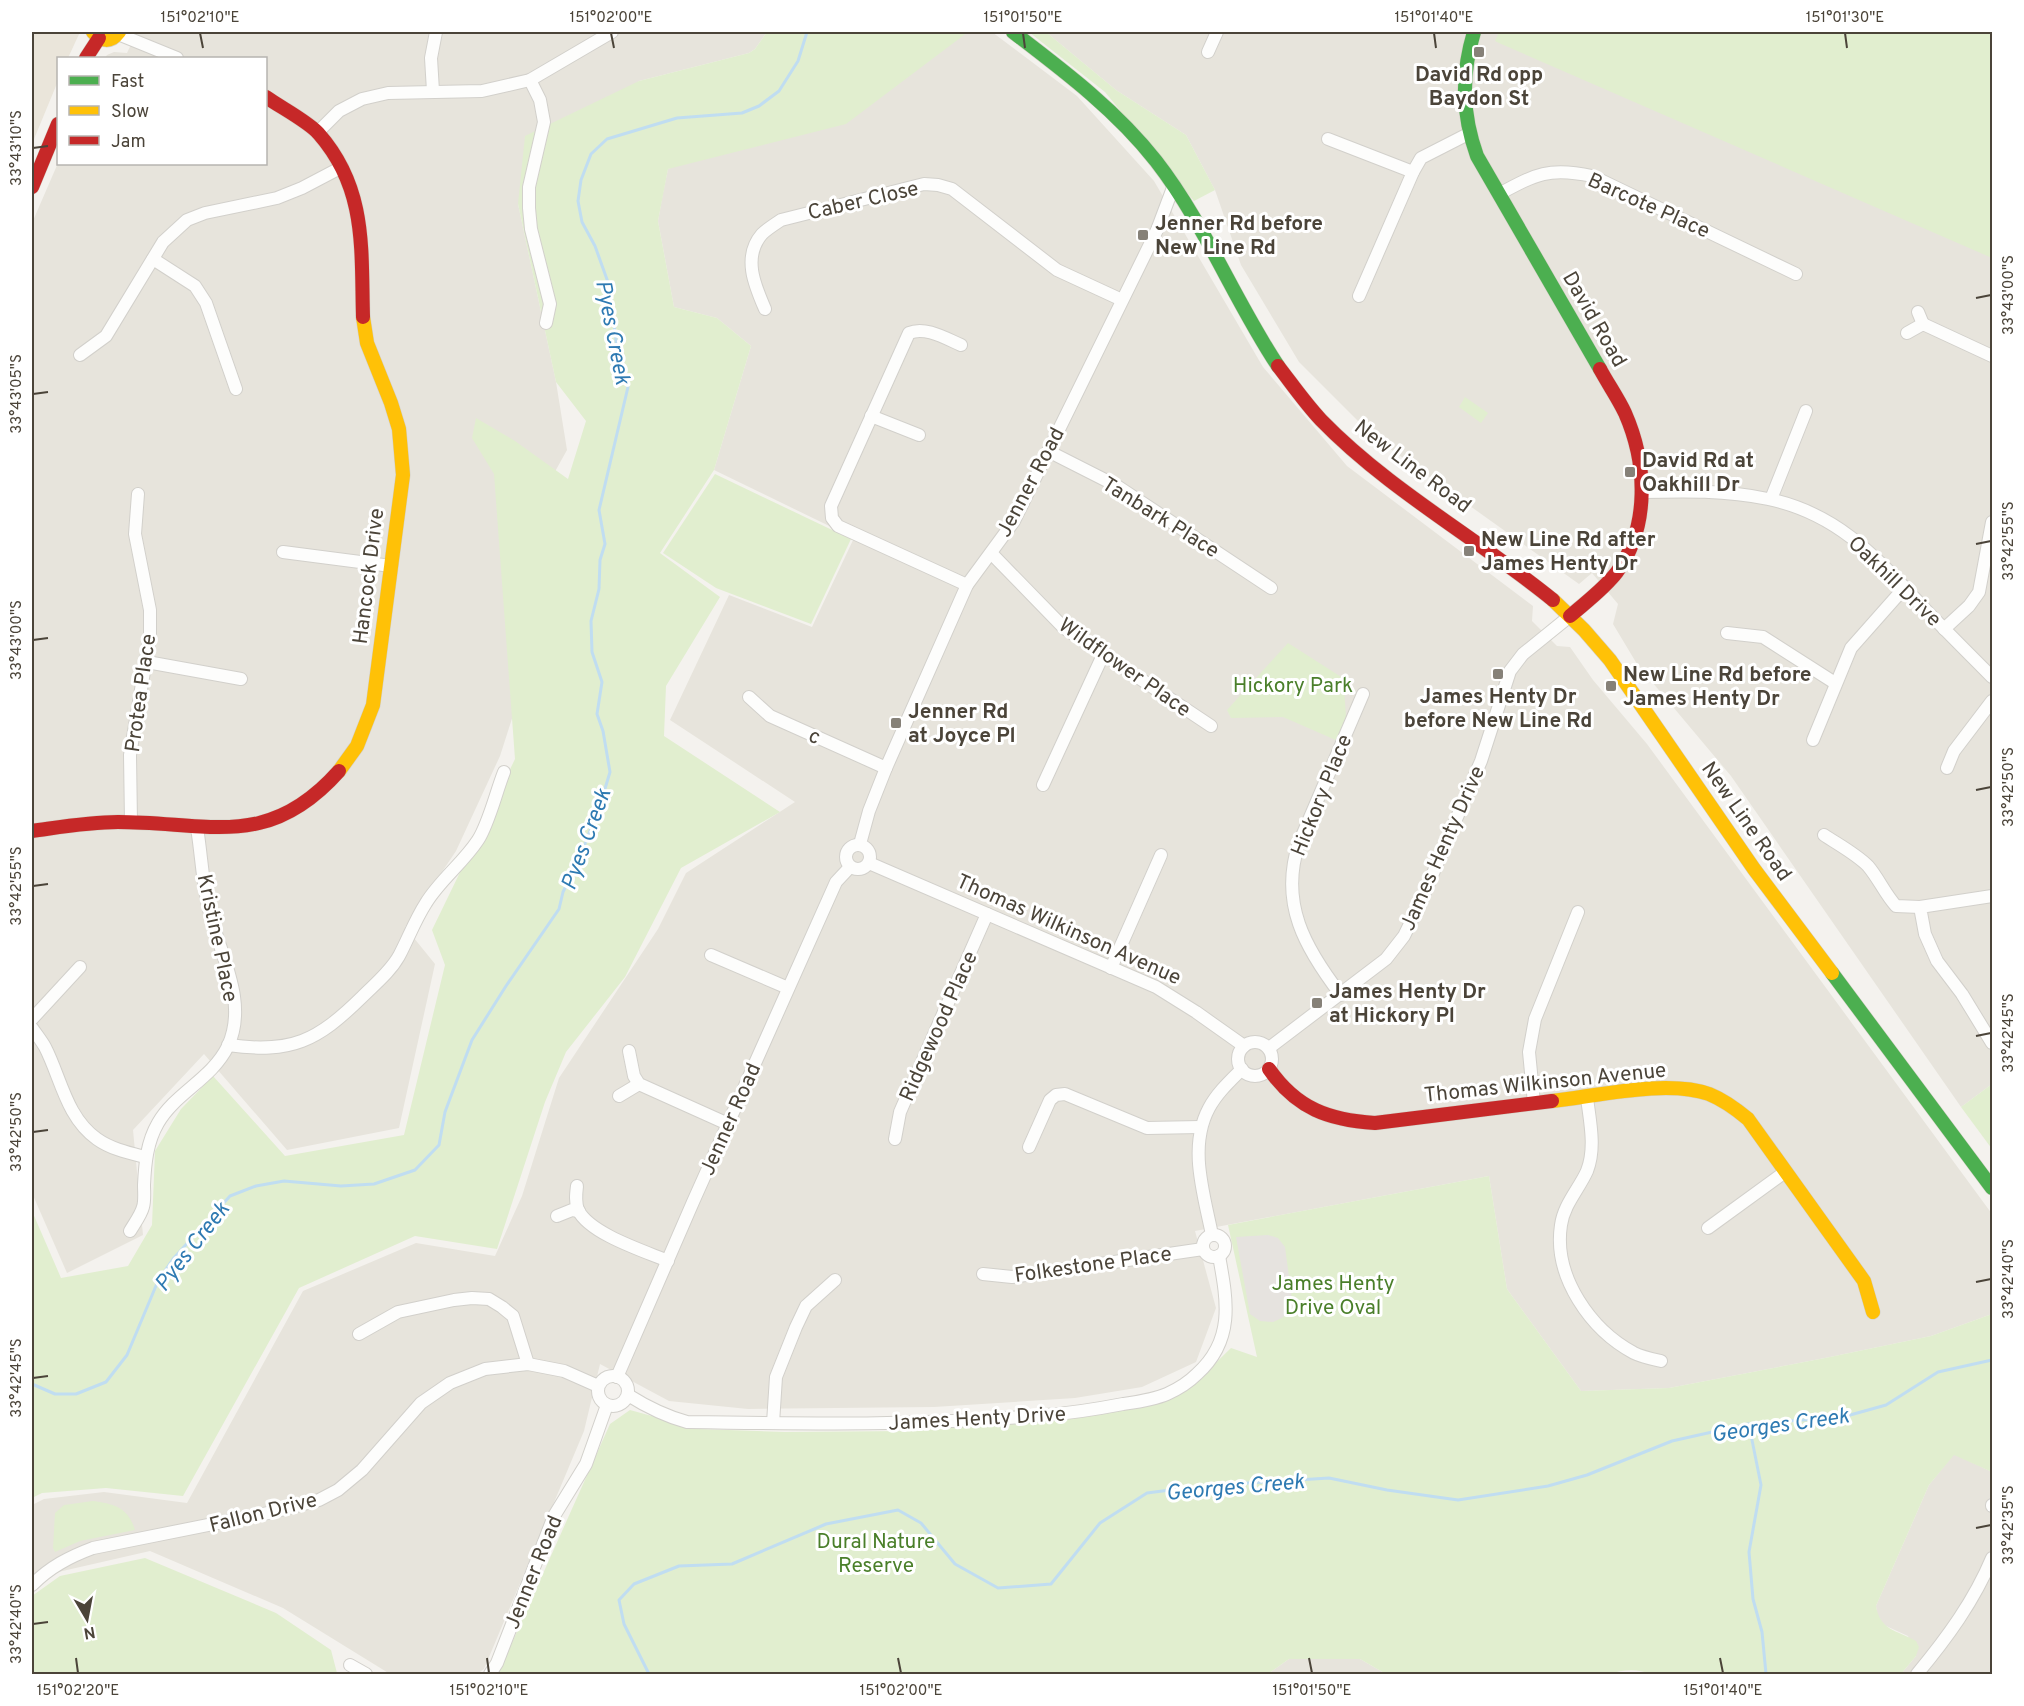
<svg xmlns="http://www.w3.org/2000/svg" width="2024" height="1706" font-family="Overpass,sans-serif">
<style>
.residential{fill:#e7e4dc}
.education{fill:#eae5da}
.green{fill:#e1eecf}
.parking{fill:#e6e3df}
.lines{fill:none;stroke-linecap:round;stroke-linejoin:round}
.stream{stroke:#c0ddf1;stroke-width:3}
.street-casing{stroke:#d2d0cb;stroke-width:14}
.fast-casing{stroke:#d3cfc5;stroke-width:15}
.slow-casing{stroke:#d3cfc5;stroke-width:15}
.jam-casing{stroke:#d3cfc5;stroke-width:15}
.street{stroke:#fdfdfc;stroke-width:12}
.fast{stroke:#4caf50;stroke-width:14}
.slow{stroke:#ffc107;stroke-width:14}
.jam{stroke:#c62828;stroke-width:14}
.ticks{fill:none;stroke:#4b4439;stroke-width:2}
.poi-dot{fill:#868178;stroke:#fff;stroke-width:2}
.labels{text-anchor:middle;stroke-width:6;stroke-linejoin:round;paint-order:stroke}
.poi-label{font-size:21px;font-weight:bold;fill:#4b4439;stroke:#fff;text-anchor:start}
.street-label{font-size:21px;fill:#4b4439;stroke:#fff}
.park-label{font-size:21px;fill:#4a7f2a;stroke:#fff}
.water-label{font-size:22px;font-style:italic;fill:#2e7ab2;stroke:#fff}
.neatline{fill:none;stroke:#4b4439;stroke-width:2}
.ticks-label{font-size:15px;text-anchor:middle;fill:#4b4439}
</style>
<rect width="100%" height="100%" fill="#f4f2ee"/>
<!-- residential -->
<g class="residential">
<polygon points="137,32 767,32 755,49 749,53 639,81 518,204 556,382 567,450 513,547 532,656 500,756 456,851 405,927 435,964 399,1128 287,1150 204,1054 133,1130 143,1235 67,1273 32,1193 32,223 58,163 266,164 266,58 105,58 107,55 114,52 127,53"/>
<polygon points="968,32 992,32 1077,96 1154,181 1263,367 1347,466 1533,606 1532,621 1557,646 1570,647 1593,680 1647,744 1992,1214 1992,1314 1931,1336 1825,1358 1669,1388 1581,1391 1507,1289 1489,1176 1195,1231 1216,1308 1196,1362 1142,1387 1075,1398 934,1407 748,1409 669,1401 600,1364 584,1431 484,1669 477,1674 390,1674 283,1608 150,1551 32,1578 32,1505 44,1499 104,1492 187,1503 303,1291 416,1243 495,1256 522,1196 559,1078 658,929 686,873 795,802 670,720 729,595 812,627 854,538 714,470 751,346 717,318 674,307 658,221 663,193 668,169"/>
<polygon points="1046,32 1992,32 1992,1084 1961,1107 1731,776 1637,664 1613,624 1618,604 1592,573 1579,584 1375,438 1299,362 1241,265 1215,190 1186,135 1116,90"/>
<polygon points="1954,1454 1992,1472 1992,1674 1901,1674 1916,1656 1908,1636 1886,1626 1878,1619 1876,1606 1929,1485"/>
<polygon points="1289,1659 1360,1659 1386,1674 1268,1674"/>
</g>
<!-- education -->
<polygon class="education" points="32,32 80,32 68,58 58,58 58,81 32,144"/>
<!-- green -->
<g class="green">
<polygon points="767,32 968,32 846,124 668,169 658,221 674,307 717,318 751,346 714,470 660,553 720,597 666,686 664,736 780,812 681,868 625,977 566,1052 545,1102 497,1249 415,1236 299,1288 183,1496 106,1488 42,1493 32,1498 32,1211 61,1278 128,1266 152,1225 155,1151 181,1109 213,1076 285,1156 404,1135 445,965 432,930 515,759 494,474 472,438 476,418 515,441 568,479 586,421 556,382 518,204 525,136 639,81 749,53 755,49"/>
<polygon points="1029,32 1046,32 1116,90 1186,135 1215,190 1194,201 1105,92"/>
<polygon points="1499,32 1992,32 1992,258 1499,43 1495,41"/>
<polygon points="1465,397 1488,413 1481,423 1459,407"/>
<polygon points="715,474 851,539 811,624 716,588 663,553"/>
<polygon points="1288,643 1346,680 1344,688 1346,716 1338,741 1283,717 1231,718 1227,710"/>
<polygon points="1992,1084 1992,1149 1961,1107"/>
<path d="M1489,1176L1507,1289L1581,1391L1669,1388L1825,1358L1931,1336L1992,1314V1472L1954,1455L1929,1485L1876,1606C1880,1630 1896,1630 1916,1641L1919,1647L1916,1656L1901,1674H1650C1637,1668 1622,1670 1609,1674H1386L1360,1659H1289L1268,1674H498L610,1424L630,1410L699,1429L785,1432L908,1431L1056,1420L1148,1405L1190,1388L1231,1348L1257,1357L1228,1225Z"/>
<path d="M93,1501C114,1504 128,1507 135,1530L80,1541L55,1552L53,1548L55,1513L64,1505Z"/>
<polygon points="145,1558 276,1613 331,1650 337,1673 341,1674 32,1674 32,1596 60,1576"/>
</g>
<!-- parking -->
<polygon class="parking" points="1268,1235 1278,1238 1285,1247 1293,1307 1282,1318 1273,1322 1260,1321 1250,1314 1236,1237"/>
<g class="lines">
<!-- stream -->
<g class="stream">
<polyline points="32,1384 55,1394 76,1394 106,1382 127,1355 158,1281 173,1259 230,1196 256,1186 284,1181 341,1186 374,1184 415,1170 439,1145 445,1112 472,1040 506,986 559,909 563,892 580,857 601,802 610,772 603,731 597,714 602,682 592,652 591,621 599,589 600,560 605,544 599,510 628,387 619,364 609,285 595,246 582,222 578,201 581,180 591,154 607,139 677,118 742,113 759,106 779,91 798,61 807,32"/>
<polyline points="1749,1425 1761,1485 1749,1552 1753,1599 1762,1632 1766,1674"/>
<polyline points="649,1674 624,1624 619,1600 634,1584 679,1566 732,1564 826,1524 898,1510 921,1523 955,1564 998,1588 1051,1584 1100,1523 1147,1493 1201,1486 1329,1478 1387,1490 1458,1500 1548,1486 1587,1475 1672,1441 1748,1424 1843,1417 1886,1405 1938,1372 1992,1360"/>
</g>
<!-- street casing -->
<g class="street-casing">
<g id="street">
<polyline points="118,34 177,58"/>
<polyline points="1208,52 1217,32"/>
<polyline points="530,80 540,100 544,122 529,187 529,208 531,229 550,304 546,323"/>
<polyline points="433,91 431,58 436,32"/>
<polyline points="318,132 339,111 362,99 388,93 482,91 530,80 612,32"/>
<polyline points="1328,139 1413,172"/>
<path d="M1499,194C1536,174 1549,167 1592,176L1796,274"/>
<polyline points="153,259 195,286 206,303 236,389"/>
<polyline points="1359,296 1413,172 1421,158 1468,134"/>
<path d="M765,309C755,286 742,257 762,234C767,229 775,224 781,220L924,184L938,185L952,189L1057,270L1122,300"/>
<polyline points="1918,312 1923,324"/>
<polyline points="1907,333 1923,324 1992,356"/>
<path d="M961,345C945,338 925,326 909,333L831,506L832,518L838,526L967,585"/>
<polyline points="80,355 106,336 163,242 187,220 205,213 277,198 302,188 342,167"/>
<polyline points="871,416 919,435"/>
<polyline points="1048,451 1117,486 1271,588"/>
<path d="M1641,492C1684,491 1726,490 1768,499C1837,513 1876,557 1922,606C1945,630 1969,654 1992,677"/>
<polyline points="1771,499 1806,411"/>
<polyline points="283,552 391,566"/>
<polyline points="991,553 1064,628 1211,726"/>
<polyline points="1944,629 1969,606 1979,592 1992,522"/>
<polyline points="1727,633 1763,637 1835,683"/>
<polyline points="147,662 241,679"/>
<polyline points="749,697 770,716 886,768"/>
<polyline points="1813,740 1851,648 1905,587"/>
<polyline points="1947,768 1954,751 1992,701"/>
<polyline points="1043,785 1103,655"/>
<polyline points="131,822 130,755 150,636 150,610 135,534 138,494"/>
<path d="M1824,835C1839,845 1856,854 1868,866C1879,879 1885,894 1896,906L1920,907"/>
<polyline points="860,844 869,811 886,768 967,585 1014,521 1157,230 1174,185"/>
<circle cx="858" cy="857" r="12"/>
<polyline points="869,863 1156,987 1196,1012 1244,1046"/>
<polyline points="1992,896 1920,907 1925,934 1937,961 1962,994 1992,1043"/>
<polyline points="711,955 788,988"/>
<polyline points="1111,968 1161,855"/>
<path d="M1341,995C1305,948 1279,903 1299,843L1363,694"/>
<polyline points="32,1019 80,967"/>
<path d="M32,1028C36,1034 41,1040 45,1047C61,1078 66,1117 97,1139C111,1149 129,1153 145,1157"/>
<circle cx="1255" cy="1059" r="17"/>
<path d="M228,1045C292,1054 317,1041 362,997C375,984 390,972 399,956C408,939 415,920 426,903C440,880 463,863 478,840C489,823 496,792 504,772"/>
<polyline points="1269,1048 1386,959 1404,936 1422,899 1481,761 1510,671 1523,654 1570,616"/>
<polyline points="629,1051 634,1076 639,1084 728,1124"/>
<polyline points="619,1096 639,1084"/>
<path d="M1587,1098C1590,1122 1596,1148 1587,1171C1579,1189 1564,1204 1561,1225C1553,1277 1591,1330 1634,1353C1642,1357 1652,1359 1661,1361"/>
<polyline points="1534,1103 1529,1052 1535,1019 1578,912"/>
<polyline points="895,1139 900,1112 987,914"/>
<polyline points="1029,1147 1050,1100 1056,1095 1065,1094 1147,1128 1200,1127"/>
<path d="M577,1186C576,1194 575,1202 578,1210C590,1234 644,1251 668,1261"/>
<polyline points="557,1216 572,1210 579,1211"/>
<polyline points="1708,1228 1785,1172"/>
<path d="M130,1231C134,1224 141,1215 143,1207C145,1201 144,1191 144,1185C145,1163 147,1142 158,1123C175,1093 212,1079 228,1046C250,998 215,947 207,900C202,876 201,852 197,828"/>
<circle cx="1214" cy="1246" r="11"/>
<path d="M1212,1235C1204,1194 1188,1147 1209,1108C1217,1093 1230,1081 1242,1069"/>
<polyline points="983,1274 1012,1277 1203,1249"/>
<polyline points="359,1334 398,1312 454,1300 472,1298 489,1299 502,1307 513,1316 528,1364"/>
<circle cx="613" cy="1391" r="15"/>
<polyline points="617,1377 693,1202 836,882 850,867"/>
<path d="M628,1395C647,1407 665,1416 687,1422C807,1424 927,1426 1046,1415C1072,1413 1097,1409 1123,1404C1137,1402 1153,1400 1167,1394C1178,1389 1188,1383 1197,1374C1235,1340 1227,1300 1219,1256"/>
<polyline points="773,1423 776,1377 796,1327 806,1306 835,1280"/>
<polyline points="1992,1505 1992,1506"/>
<path d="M32,1585C50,1567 69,1557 93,1548L273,1512L319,1500L338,1490L362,1470L421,1403L450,1383L485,1369L528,1364L564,1371L598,1386"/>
<polyline points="350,1665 366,1674"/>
<polyline points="490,1674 497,1663 554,1516 586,1464 607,1405"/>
<path d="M1917,1674C1947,1638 1974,1601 1992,1558"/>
</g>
</g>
<!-- fast casing -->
<g class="fast-casing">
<g id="fast">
<path d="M1013,32C1064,71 1116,110 1156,161C1205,224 1234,300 1278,366"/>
<path d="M1474,32C1461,75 1462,114 1477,156L1600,369"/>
<polyline points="1832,973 1992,1188"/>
</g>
</g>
<!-- slow casing -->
<g class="slow-casing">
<g id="slow">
<path d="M93,32C101,42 111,43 119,32"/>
<polyline points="1553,600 1584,630 1610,660 1754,869 1832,973"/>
<polyline points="339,771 357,746 373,705 403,475 399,429 391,403 367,343 363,317"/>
<path d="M1552,1101C1597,1096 1667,1079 1709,1094C1724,1100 1736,1109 1748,1119L1864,1281L1873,1312"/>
</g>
</g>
<!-- jam casing -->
<g class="jam-casing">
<g id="jam">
<polyline points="86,58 99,38"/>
<path d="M266,97C280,107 309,122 319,134C367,189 361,249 363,317"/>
<polyline points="32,187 58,124"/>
<path d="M1278,366C1292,384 1305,403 1321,420C1389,490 1477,538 1553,600"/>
<path d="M1570,616C1586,602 1604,589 1617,572C1650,526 1647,463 1625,413C1618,398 1608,384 1600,369"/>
<path d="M32,831C61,827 89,822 118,822C209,822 268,851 339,771"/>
<path d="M1269,1069C1297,1109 1329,1120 1375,1123L1552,1101"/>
</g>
</g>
<!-- street -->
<use href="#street" class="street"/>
<!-- fast -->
<use href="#fast" class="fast"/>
<!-- slow -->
<use href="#slow" class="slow"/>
<!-- jam -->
<use href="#jam" class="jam"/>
</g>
<!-- ticks -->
<path class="ticks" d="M200,33L203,48M611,33L614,48M1023,33L1025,48M1434,33L1436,48M1845,33L1847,48M33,148L48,146M1976,298L1991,295M33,394L48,392M1976,544L1991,541M33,640L48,638M1976,790L1991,787M33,886L48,884M1976,1036L1991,1033M33,1132L48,1130M1976,1282L1991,1279M33,1378L48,1376M1976,1528L1991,1525M33,1624L48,1622M76,1658L78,1673M487,1658L489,1673M898,1658L901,1673M1309,1658L1312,1673M1720,1658L1723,1673"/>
<!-- markers -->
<g class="poi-dot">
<rect x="1473" y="46" width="12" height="12" rx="3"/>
<rect x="1137" y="229" width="12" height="12" rx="3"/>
<rect x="1624" y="466" width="12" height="12" rx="3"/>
<rect x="1463" y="545" width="12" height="12" rx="3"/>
<rect x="1492" y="668" width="12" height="12" rx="3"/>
<rect x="1605" y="680" width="12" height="12" rx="3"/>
<rect x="890" y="717" width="12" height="12" rx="3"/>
<rect x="1311" y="997" width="12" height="12" rx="3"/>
</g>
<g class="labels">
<!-- poi labels -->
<g class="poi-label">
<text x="1479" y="81" text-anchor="middle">David Rd opp<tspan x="1479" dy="24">Baydon St</tspan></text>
<text x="1155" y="230">Jenner Rd before<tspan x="1155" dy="24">New Line Rd</tspan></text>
<text x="1642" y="467">David Rd at<tspan x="1642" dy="24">Oakhill Dr</tspan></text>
<text x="1481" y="546">New Line Rd after<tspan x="1481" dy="24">James Henty Dr</tspan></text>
<text x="1623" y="681">New Line Rd before<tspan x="1623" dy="24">James Henty Dr</tspan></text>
<text x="1498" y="703" text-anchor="middle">James Henty Dr<tspan x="1498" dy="24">before New Line Rd</tspan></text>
<text x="908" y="718">Jenner Rd<tspan x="908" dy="24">at Joyce Pl</tspan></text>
<text x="1329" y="998">James Henty Dr<tspan x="1329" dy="24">at Hickory Pl</tspan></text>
</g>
<!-- street labels -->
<g class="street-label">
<text transform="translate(863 200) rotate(-13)" y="7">Caber Close</text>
<text transform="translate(1649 205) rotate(24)" y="7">Barcote Place</text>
<text transform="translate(1595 319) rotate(60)" y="7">David Road</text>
<text transform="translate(1413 466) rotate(37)" y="7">New Line Road</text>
<text transform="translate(1030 482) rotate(-62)" y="7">Jenner Road</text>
<text transform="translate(1161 517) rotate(32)" y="7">Tanbark Place</text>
<text transform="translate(368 576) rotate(-83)" y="7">Hancock Drive</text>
<text transform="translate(1895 581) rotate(44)" y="7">Oakhill Drive</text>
<text transform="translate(1125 667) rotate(35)" y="7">Wildflower Place</text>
<text transform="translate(140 693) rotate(-82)" y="7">Protea Place</text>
<text transform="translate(815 736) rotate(24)" y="7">c</text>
<text transform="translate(1321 795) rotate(-68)" y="7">Hickory Place</text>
<text transform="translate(1747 821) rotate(55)" y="7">New Line Road</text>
<text transform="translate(1442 848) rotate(-66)" y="7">James Henty Drive</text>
<text transform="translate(1069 929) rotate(24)" y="7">Thomas Wilkinson Avenue</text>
<text transform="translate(218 938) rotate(78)" y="7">Kristine Place</text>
<text transform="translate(938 1026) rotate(-66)" y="7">Ridgewood Place</text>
<text transform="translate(1545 1082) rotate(-6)" y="7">Thomas Wilkinson Avenue</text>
<text transform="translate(730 1119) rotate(-66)" y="7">Jenner Road</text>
<text transform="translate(1093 1264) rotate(-8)" y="7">Folkestone Place</text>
<text transform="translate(977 1418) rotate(-3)" y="7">James Henty Drive</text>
<text transform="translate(263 1512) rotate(-14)" y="7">Fallon Drive</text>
<text transform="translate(533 1572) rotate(-68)" y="7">Jenner Road</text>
</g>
<!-- park labels -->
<g class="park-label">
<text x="1293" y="692">Hickory Park</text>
<text x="1333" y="1290">James Henty<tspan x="1333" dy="24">Drive Oval</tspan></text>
<text x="876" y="1548">Dural Nature<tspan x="876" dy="24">Reserve</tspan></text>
</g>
<!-- water labels -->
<g class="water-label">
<text transform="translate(614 332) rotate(79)" y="8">Pyes Creek</text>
<text transform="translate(585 839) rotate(-70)" y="8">Pyes Creek</text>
<text transform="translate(191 1246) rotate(-52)" y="8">Pyes Creek</text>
<text transform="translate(1780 1424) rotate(-8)" y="8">Georges Creek</text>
<text transform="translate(1235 1486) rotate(-5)" y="8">Georges Creek</text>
</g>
</g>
<!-- border -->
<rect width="2024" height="1706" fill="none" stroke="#ffffff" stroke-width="66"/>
<!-- legend -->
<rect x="57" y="57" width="210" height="108" fill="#ffffff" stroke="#b7b4b0" stroke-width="1.5"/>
<rect x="69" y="76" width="30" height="9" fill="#4caf50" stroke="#b7b4b0" stroke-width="1.5"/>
<text x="111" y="87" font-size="18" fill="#4b4439">Fast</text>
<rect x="69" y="106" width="30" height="9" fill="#ffc107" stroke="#b7b4b0" stroke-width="1.5"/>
<text x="111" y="117" font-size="18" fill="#4b4439">Slow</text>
<rect x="69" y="136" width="30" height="9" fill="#c62828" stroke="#b7b4b0" stroke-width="1.5"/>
<text x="111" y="147" font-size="18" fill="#4b4439">Jam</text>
<!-- north arrow -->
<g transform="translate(87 1619) rotate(170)" stroke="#ffffff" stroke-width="4.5" paint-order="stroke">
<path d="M0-4.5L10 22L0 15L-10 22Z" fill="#4b4439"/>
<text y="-9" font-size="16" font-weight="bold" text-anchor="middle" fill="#4b4439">N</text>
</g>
<rect x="33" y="33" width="1958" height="1640" class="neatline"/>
<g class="ticks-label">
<text x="200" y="22">151°02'10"E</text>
<text x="611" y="22">151°02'00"E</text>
<text x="1023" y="22">151°01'50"E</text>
<text x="1434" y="22">151°01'40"E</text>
<text x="1845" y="22">151°01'30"E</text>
<text transform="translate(16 148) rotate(-90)" y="5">33°43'10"S</text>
<text transform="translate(2008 295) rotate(-90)" y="5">33°43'00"S</text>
<text transform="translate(16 394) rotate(-90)" y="5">33°43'05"S</text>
<text transform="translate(2008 541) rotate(-90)" y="5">33°42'55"S</text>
<text transform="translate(16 640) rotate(-90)" y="5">33°43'00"S</text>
<text transform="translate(2008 787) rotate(-90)" y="5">33°42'50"S</text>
<text transform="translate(16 886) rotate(-90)" y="5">33°42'55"S</text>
<text transform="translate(2008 1033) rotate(-90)" y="5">33°42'45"S</text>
<text transform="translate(16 1132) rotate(-90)" y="5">33°42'50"S</text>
<text transform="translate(2008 1279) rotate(-90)" y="5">33°42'40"S</text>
<text transform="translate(16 1378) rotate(-90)" y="5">33°42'45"S</text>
<text transform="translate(2008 1525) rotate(-90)" y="5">33°42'35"S</text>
<text transform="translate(16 1624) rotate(-90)" y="5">33°42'40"S</text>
<text x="78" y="1695">151°02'20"E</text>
<text x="489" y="1695">151°02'10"E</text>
<text x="901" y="1695">151°02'00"E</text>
<text x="1312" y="1695">151°01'50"E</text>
<text x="1723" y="1695">151°01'40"E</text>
</g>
</svg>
